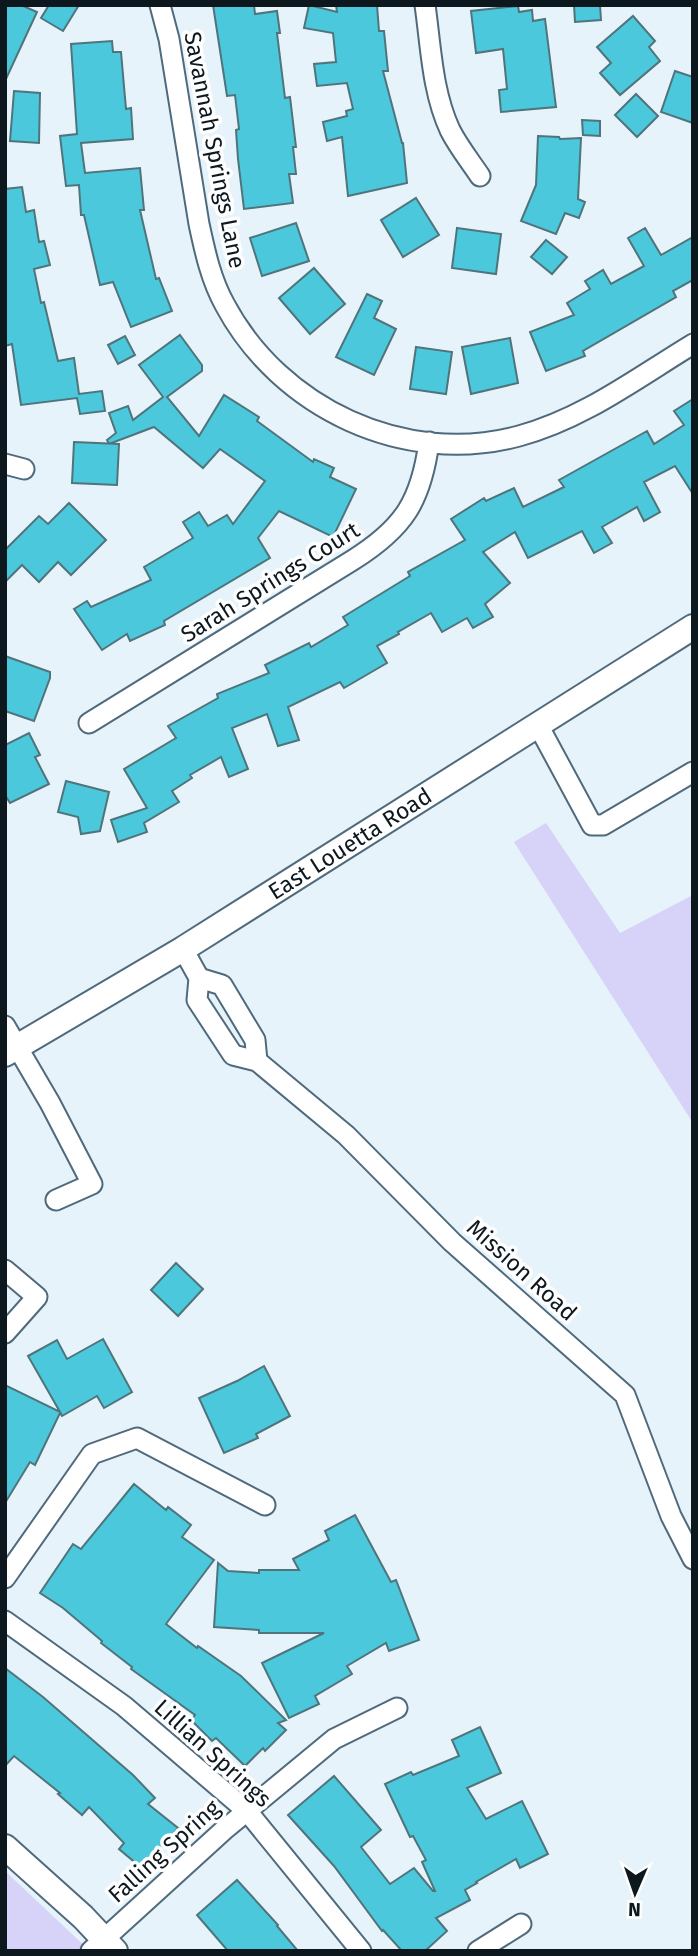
<svg xmlns="http://www.w3.org/2000/svg" width="698" height="1956" font-family="'Fira Sans',sans-serif">
<style>
.green{fill:#d7d2f8}
.building{fill:#4bc8dc;stroke:#4f747b;stroke-width:2}
.lines{fill:none;stroke-linecap:round;stroke-linejoin:round}
.minor-casing{stroke:#4f6a7c;stroke-width:23}
.major-casing{stroke:#4f6a7c;stroke-width:28}
.minor{stroke:#fff;stroke-width:19}
.major{stroke:#fff;stroke-width:24}
.labels{text-anchor:middle;stroke-width:7;stroke-linejoin:round;paint-order:stroke}
.street-label{font-size:23px;fill:#0c171e;stroke:#fefefe}
</style>
<rect width="100%" height="100%" fill="#e6f3fb"/>
<!-- green -->
<g class="green">
<polygon points="546,823 620,933 693,895 693,1123 514,842"/>
<polygon points="5,1871 90,1951 5,1951"/>
</g>
<!-- building -->
<g class="building">
<polygon points="5,5 21,5 37,12 5,81"/>
<polygon points="49,5 79,5 63,31 41,18"/>
<polygon points="213,5 254,5 255,14 277,11 280,33 277,33 285,98 290,97 296,147 293,147 296,174 289,174 293,203 244,209 238,159 236,130 239,129 235,95 227,96"/>
<polygon points="309,5 337,12 336,5 377,5 379,31 384,31 388,71 383,71 402,143 403,143 407,183 348,196 342,137 327,141 323,122 347,116 346,111 353,109 347,83 317,86 314,64 336,62 333,33 304,28"/>
<polygon points="574,5 600,5 601,20 575,22"/>
<polygon points="518,6 519,12 532,10 533,21 545,19 556,107 501,112 499,90 507,89 503,49 476,53 471,11"/>
<polygon points="633,16 655,41 649,47 660,61 620,95 600,73 611,63 597,47"/>
<polygon points="112,41 113,52 121,52 126,109 131,108 133,139 81,143 85,173 140,168 144,210 140,210 156,279 159,278 172,311 131,327 113,282 100,285 84,215 81,215 79,185 66,186 60,136 77,134 71,44"/>
<polygon points="675,71 693,77 693,123 661,112"/>
<polygon points="14,91 40,93 39,143 10,141"/>
<polygon points="636,94 658,116 637,137 615,115"/>
<polygon points="582,120 600,121 600,136 583,135"/>
<polygon points="538,136 559,137 560,139 581,138 578,199 585,202 579,218 565,213 556,234 521,221 536,185"/>
<polygon points="22,187 26,212 34,210 39,242 44,241 50,265 34,269 41,303 44,302 58,361 74,358 79,394 102,391 105,411 80,414 77,398 21,405 12,344 5,346 5,189"/>
<polygon points="416,198 439,235 403,257 381,220"/>
<polygon points="296,223 309,261 262,276 250,238"/>
<polygon points="457,228 501,234 496,274 452,268"/>
<polygon points="645,228 661,255 693,237 693,280 673,291 676,297 583,351 585,356 546,371 530,332 574,315 567,303 590,289 585,281 603,270 611,284 644,266 628,238"/>
<polygon points="546,240 567,257 552,274 531,257"/>
<polygon points="314,268 345,304 310,334 279,298"/>
<polygon points="367,294 382,301 374,318 396,329 374,375 336,357"/>
<polygon points="180,335 202,365 202,371 167,397 199,436 224,395 259,417 257,421 313,462 314,459 334,468 330,477 356,489 333,537 279,511 258,538 270,558 164,621 165,625 130,641 127,634 102,650 74,609 87,601 91,607 151,580 144,567 193,538 183,522 199,512 208,526 227,515 233,524 265,481 220,449 203,468 154,427 109,444 107,440 116,433 109,413 128,406 133,420 163,397 139,365"/>
<polygon points="125,336 135,355 118,364 108,345"/>
<polygon points="510,338 518,383 471,394 462,347"/>
<polygon points="416,347 452,352 446,394 410,389"/>
<polygon points="693,399 693,494 675,466 644,482 660,512 644,521 637,507 602,527 612,543 594,553 582,531 528,558 515,532 483,552 510,583 485,604 493,617 473,628 467,618 442,632 431,613 398,632 399,634 377,646 387,663 344,688 340,682 288,707 299,740 278,746 267,714 232,728 248,769 229,777 221,757 190,775 192,778 172,791 179,802 144,823 147,832 118,842 111,820 147,808 124,769 176,738 168,726 218,698 217,694 269,673 265,665 309,643 311,647 348,625 343,617 410,576 408,572 465,540 451,519 484,498 486,501 514,488 523,507 564,487 559,480 647,431 654,444 684,425 674,411"/>
<polygon points="74,442 119,444 117,485 72,483"/>
<polygon points="69,503 106,540 71,575 58,562 39,582 22,565 5,582 5,550 39,516 48,524"/>
<polygon points="5,656 50,672 50,678 34,721 5,711"/>
<polygon points="29,733 40,755 35,757 49,784 10,803 5,795 5,745"/>
<polygon points="66,781 109,792 100,831 81,834 78,817 58,812"/>
<polygon points="176,1263 203,1289 178,1316 151,1290"/>
<polygon points="103,1339 132,1392 104,1408 97,1396 62,1416 60,1413 35,1465 30,1462 5,1503 5,1385 60,1412 28,1356 57,1340 67,1359"/>
<polygon points="264,1366 290,1416 256,1434 258,1438 224,1453 199,1398 237,1381"/>
<polygon points="134,1484 166,1510 168,1507 191,1525 182,1537 214,1560 166,1624 197,1648 198,1646 241,1676 286,1720 278,1723 286,1730 265,1751 263,1748 245,1766 216,1738 212,1741 191,1720 195,1715 131,1669 132,1667 101,1643 102,1641 63,1608 40,1593 73,1544 81,1549"/>
<polygon points="355,1515 391,1582 396,1580 419,1640 389,1651 386,1643 347,1666 352,1674 315,1696 319,1704 289,1718 262,1663 324,1633 259,1633 259,1630 214,1627 218,1563 228,1571 259,1573 259,1570 299,1570 293,1559 329,1540 325,1531"/>
<polygon points="5,1668 43,1697 133,1775 155,1798 148,1804 178,1828 144,1870 119,1849 124,1843 89,1807 82,1815 58,1794 60,1793 14,1756 5,1766"/>
<polygon points="480,1727 501,1773 467,1788 486,1819 522,1801 548,1854 520,1868 516,1859 476,1882 477,1883 465,1890 470,1900 436,1918 447,1931 425,1951 402,1951 383,1930 382,1931 334,1866 288,1815 334,1776 381,1830 361,1847 390,1884 414,1868 433,1891 435,1891 422,1862 426,1860 413,1836 410,1837 385,1784 411,1772 413,1775 459,1756 452,1740"/>
<polygon points="237,1880 278,1925 277,1926 298,1951 228,1951 197,1915"/>
</g>
<g class="lines">
<!-- minor casing -->
<g class="minor-casing">
<g id="minor">
<path d="M160,5L169,39L199,224C205,252 211,280 225,305C280,408 404,467 519,436C583,419 637,378 693,344"/>
<path d="M425,5C431,47 432,91 450,130C458,146 470,161 480,176"/>
<polyline points="5,464 24,469"/>
<path d="M89,723L353,560C404,528 421,501 429,442"/>
<polyline points="538,725 592,825 603,825 693,772"/>
<polyline points="183,949 199,978 197,1000 233,1055 257,1061 346,1135 452,1242 625,1395 671,1516 693,1559"/>
<polyline points="199,978 222,985 255,1040 257,1061"/>
<polyline points="5,1026 50,1103 92,1184 56,1200"/>
<polyline points="5,1270 37,1297 5,1333"/>
<polyline points="5,1578 92,1454 137,1438 265,1505"/>
<polyline points="5,1621 124,1706 247,1811 361,1951"/>
<polyline points="91,1951 224,1830 334,1739 397,1708"/>
<polyline points="478,1951 521,1924"/>
</g>
</g>
<!-- major casing -->
<g class="major-casing">
<g id="major">
<path id="s1" d="M5,1054L183,949L693,627"/>
<polyline points="5,1847 83,1917 115,1951"/>
</g>
</g>
<!-- minor -->
<use href="#minor" class="minor"/>
<!-- major -->
<use href="#major" class="major"/>
</g>
<g class="labels">
<!-- street labels -->
<g class="street-label">
<text transform="translate(215 150) rotate(79)" y="8">Savannah Springs Lane</text>
<text transform="translate(270 582) rotate(-32)" y="8">Sarah Springs Court</text>
<text dy="8" stroke="none"><textPath href="#s1" startOffset="404">East Louetta Road</textPath></text>
<text transform="translate(522 1270) rotate(42)" y="8">Mission Road</text>
<text transform="translate(213 1753) rotate(42)" y="8">Lillian Springs</text>
<text transform="translate(164 1851) rotate(-42)" y="8">Falling Spring</text>
</g>
</g>
<!-- border -->
<rect width="698" height="1956" fill="none" stroke="#0c171e" stroke-width="14"/>
<!-- north arrow -->
<g transform="translate(635 1893) rotate(182)" stroke="#fefefe" stroke-width="5" paint-order="stroke">
<path d="M0-5L12 26L0 18L-12 26Z" fill="#0c171e"/>
<text y="-10" font-size="19" font-weight="bold" text-anchor="middle" fill="#0c171e">N</text>
</g>
</svg>
